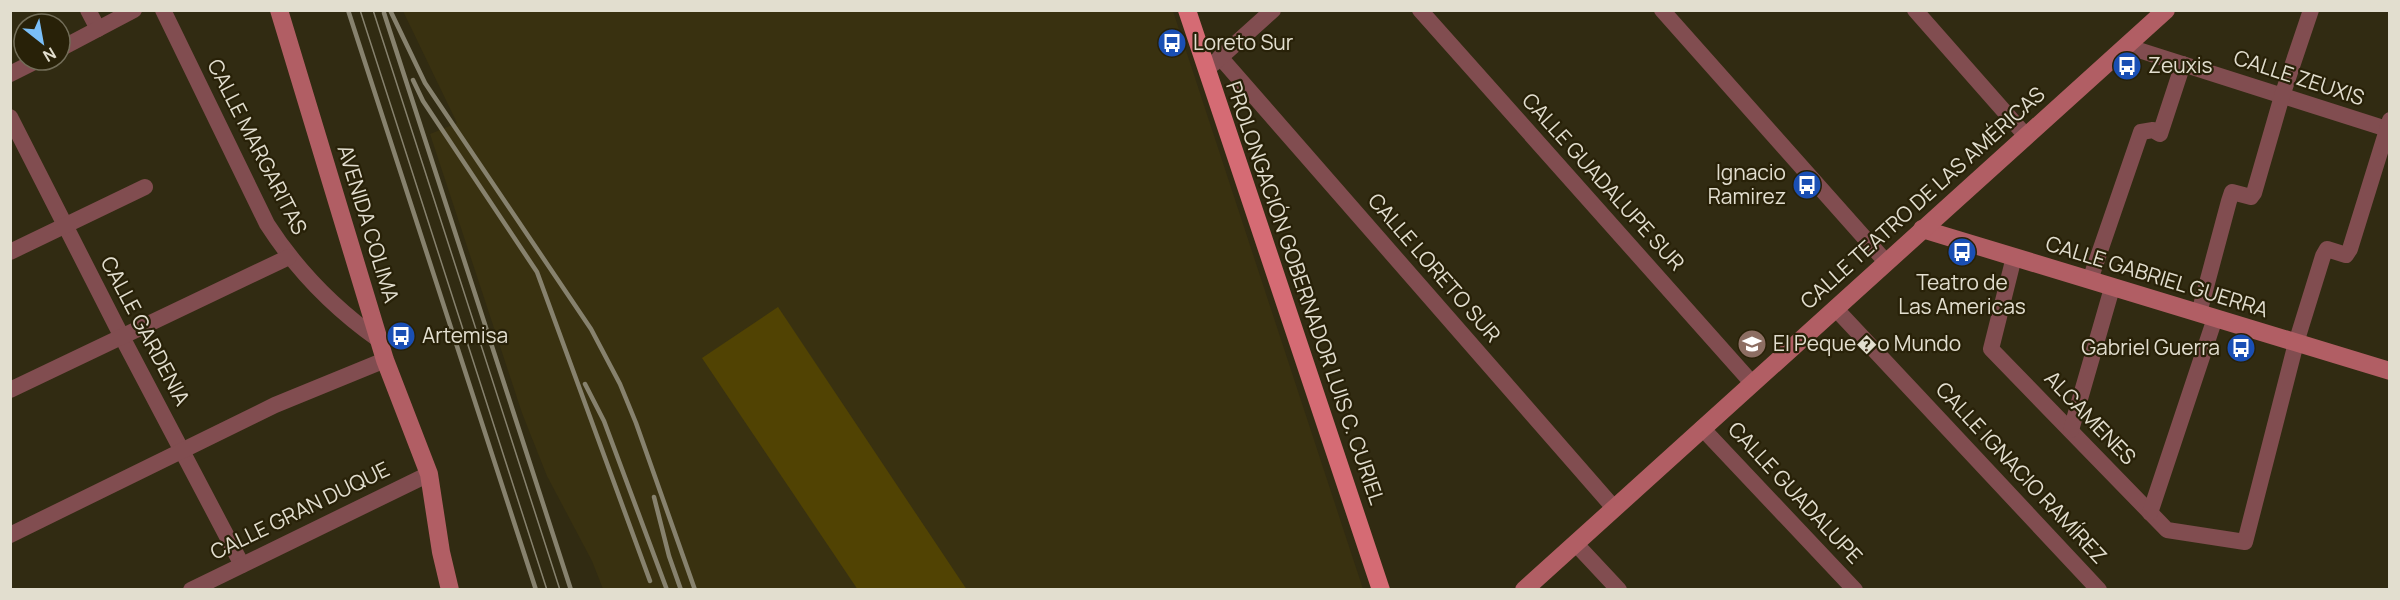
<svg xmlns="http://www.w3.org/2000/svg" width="2400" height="600" font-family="Manrope,sans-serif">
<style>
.built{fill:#393110}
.building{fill:#514303}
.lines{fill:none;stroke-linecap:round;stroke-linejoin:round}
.street{stroke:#814d50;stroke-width:16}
.secondary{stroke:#b15e64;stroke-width:18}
.primary{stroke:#d56b74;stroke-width:18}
.tram{stroke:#87826e;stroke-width:1.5}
.rail{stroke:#87826e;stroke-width:4.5}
.labels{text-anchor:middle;stroke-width:4.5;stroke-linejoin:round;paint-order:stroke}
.poi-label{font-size:21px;fill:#e2decf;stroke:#282108;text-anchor:start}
.street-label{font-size:21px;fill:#e2decf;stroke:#282108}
</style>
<rect width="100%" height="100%" fill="#312b12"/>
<!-- built -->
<polygon class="built" points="403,11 1173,11 1363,589 603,589 592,561 547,476 522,413 430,134 457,123"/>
<!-- building -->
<polygon class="building" points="778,307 967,590 858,590 702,358"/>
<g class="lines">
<!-- street -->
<g class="street">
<polyline points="88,10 98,29"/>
<path d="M163,10L267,224C296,269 335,309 379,340"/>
<polyline points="1420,10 1752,383"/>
<polyline points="1662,10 1886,262"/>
<polyline points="1915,10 2026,136"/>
<polyline points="2126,46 2390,130"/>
<polyline points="60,49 134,10"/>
<polyline points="1220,57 1614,508"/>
<polyline points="1213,64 1273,10"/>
<polyline points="10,74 38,60"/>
<polyline points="10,117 122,337 242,565"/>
<polyline points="10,252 145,187"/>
<polyline points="2014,257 1991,349 2167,530 2245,542 2296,343 2323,256 2327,249 2346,255 2350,249 2390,120"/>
<polyline points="2090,280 2141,132 2153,130 2160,134 2183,64"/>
<polyline points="1835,308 2099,590"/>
<polyline points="2199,313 2229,201 2232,192 2251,197 2254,193 2282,96 2311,10"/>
<polyline points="10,390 289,257"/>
<polyline points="1702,428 1855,590"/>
<polyline points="2071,430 2112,288"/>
<polyline points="2150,513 2215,318"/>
<polyline points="10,535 275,405 385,360"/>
<polyline points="1575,543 1619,590"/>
<polyline points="191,590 429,474"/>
</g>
<!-- secondary -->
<g class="secondary">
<polyline points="279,10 385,360 429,474 441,552 450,590"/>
<polyline points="1922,229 2390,371"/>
<polyline points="1524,590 2166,10"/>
</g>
<!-- primary -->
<polyline class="primary" points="1187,10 1381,590"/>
<!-- tram -->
<g class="tram">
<polyline points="360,10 547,590"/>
<polyline points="373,10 560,590"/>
</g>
<!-- rail -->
<g class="rail">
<polyline points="348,10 536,590"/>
<polyline points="390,10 425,83 591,329 620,384 636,423 695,590"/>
<polyline points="384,13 571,590"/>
<polyline points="413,80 423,101 537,272 650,581"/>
<polyline points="585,384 604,421 667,590"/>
<polyline points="654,497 669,556 681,590"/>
</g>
</g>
<!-- icons -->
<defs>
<g id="bus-disc" transform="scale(1.5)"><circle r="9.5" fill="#1a4fb4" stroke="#282108"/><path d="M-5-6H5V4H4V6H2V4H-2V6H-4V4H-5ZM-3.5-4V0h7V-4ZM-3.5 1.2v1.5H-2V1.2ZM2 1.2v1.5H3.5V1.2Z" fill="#fff"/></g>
<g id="school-disc" transform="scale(1.5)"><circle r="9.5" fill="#8d6e63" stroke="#282108"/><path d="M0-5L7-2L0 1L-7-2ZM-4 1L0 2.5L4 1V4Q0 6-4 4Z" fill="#fff"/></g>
</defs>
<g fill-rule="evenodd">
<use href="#bus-disc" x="1172" y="43"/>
<use href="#bus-disc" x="2127" y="66"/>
<use href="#bus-disc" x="1807" y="185"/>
<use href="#bus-disc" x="1962" y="252"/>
<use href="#bus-disc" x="401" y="336"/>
<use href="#school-disc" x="1752" y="344"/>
<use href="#bus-disc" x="2241" y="348"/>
</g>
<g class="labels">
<!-- poi labels -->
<g class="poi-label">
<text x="1193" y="50">Loreto Sur</text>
<text x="2148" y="73">Zeuxis</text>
<text x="1786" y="180" text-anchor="end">Ignacio<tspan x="1786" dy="24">Ramirez</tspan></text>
<text x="1962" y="290" text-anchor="middle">Teatro de<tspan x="1962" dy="24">Las Americas</tspan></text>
<text x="422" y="343">Artemisa</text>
<text x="1773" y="351">El Peque�o Mundo</text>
<text x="2220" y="355" text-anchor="end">Gabriel Guerra</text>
</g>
<!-- street labels -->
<g class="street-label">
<text transform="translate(2299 78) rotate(18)" y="7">CALLE ZEUXIS</text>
<text transform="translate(257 147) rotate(63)" y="7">CALLE MARGARITAS</text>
<text transform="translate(1603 182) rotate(48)" y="7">CALLE GUADALUPE SUR</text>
<text transform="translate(1923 198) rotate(-42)" y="7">CALLE TEATRO DE LAS AMÉRICAS</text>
<text transform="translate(368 224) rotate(73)" y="7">AVENIDA COLIMA</text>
<text transform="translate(1434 268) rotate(49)" y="7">CALLE LORETO SUR</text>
<text transform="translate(2157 277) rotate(17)" y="7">CALLE GABRIEL GUERRA</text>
<text transform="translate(1305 293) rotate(71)" y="7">PROLONGACIÓN GOBERNADOR LUIS C. CURIEL</text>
<text transform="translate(145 331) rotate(62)" y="7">CALLE GARDENIA</text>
<text transform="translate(2090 418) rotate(46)" y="7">ALCAMENES</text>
<text transform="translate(2021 473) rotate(47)" y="7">CALLE IGNACIO RAMÍREZ</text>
<text transform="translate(1795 493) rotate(47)" y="7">CALLE GUADALUPE</text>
<text transform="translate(300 511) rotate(-26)" y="7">CALLE GRAN DUQUE</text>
</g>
</g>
<!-- border -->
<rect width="2400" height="600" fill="none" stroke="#e2decf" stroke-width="24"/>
<!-- north arrow -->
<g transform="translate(42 42) rotate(149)"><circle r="28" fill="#282108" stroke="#726d58" stroke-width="1.5"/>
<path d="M0-4.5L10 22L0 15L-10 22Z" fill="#7abff8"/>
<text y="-9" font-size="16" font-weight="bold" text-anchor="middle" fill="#e2decf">N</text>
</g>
</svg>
